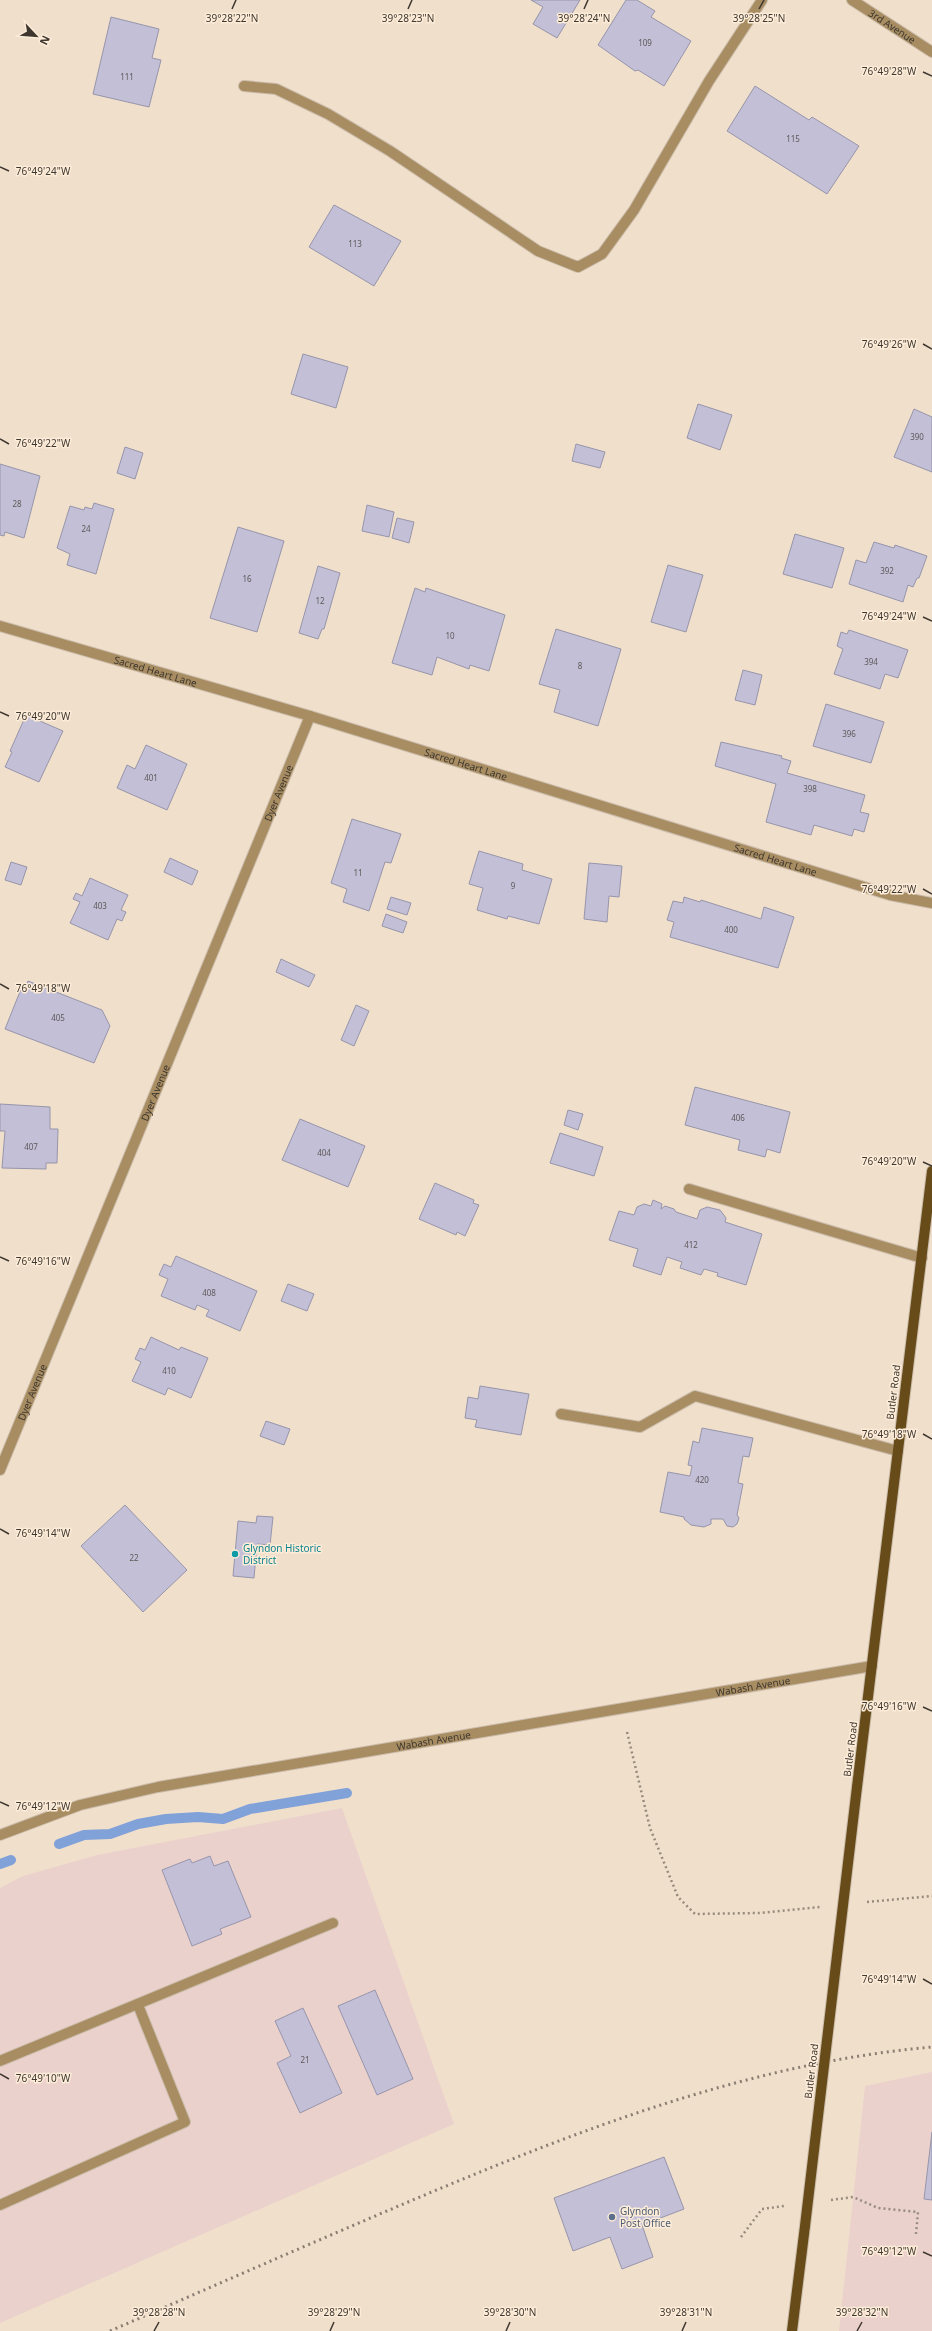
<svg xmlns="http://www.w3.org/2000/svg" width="932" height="2331" font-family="'Noto Sans',sans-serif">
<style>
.commercial{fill:#ebd1cc}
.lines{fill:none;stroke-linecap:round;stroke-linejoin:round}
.stream{stroke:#81a1d9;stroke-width:10}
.building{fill:#c2bfd7;stroke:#9795ab}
.minor-casing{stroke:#ccbdac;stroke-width:12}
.major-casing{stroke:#ccbdac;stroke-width:12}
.path{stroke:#978b7d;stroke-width:2.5;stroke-dasharray:2 3;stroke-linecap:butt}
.minor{stroke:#a88d62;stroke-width:10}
.major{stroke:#674b18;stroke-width:10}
.rail{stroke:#897e71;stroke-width:3;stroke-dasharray:2 4;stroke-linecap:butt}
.major-bridge-casing{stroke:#ccbdac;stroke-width:12;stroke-linecap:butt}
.major-bridge{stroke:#674b18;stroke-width:10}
.ticks{fill:none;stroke:#3e372f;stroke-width:1.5}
.culture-dot{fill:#0f9aa8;stroke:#fdecd8;stroke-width:1.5}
.service-dot{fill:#5c6f8a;stroke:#fdecd8;stroke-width:1.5}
.labels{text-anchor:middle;stroke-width:3;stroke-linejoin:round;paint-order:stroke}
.number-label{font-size:8px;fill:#5f5959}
.street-label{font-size:10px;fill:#3e372f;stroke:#fdecd8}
.culture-label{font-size:10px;fill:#0d838f;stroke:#fdecd8;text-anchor:start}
.service-label{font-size:10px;fill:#4e5e75;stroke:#fdecd8;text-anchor:start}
.ticks-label{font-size:10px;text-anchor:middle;fill:#3e372f;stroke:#fdecd8;stroke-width:3;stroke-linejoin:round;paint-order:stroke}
</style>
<rect width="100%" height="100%" fill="#f0dfcb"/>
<!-- commercial -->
<g class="commercial">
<polygon points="342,1808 454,2124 0,2323 0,1888 23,1876 97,1855"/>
<polygon points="932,2072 932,2331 839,2331 865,2086"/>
</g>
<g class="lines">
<!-- stream -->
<g class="stream">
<polyline points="59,1844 84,1835 110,1834 138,1824 166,1819 198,1817 223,1819 250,1809 347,1793"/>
<polyline points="0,1864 11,1860"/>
</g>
</g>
<!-- building -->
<g class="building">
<polygon points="531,0 580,0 557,38 533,24 543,7"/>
<polygon points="626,0 637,0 655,11 651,17 691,41 664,86 638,70 635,71 598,45"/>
<polygon points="111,17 159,29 152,58 161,60 149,107 93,94"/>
<polygon points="755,86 809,120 812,117 859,146 827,194 727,131"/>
<polygon points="334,205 401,241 374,286 309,247"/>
<polygon points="303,354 348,367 336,408 291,394"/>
<polygon points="698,404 732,415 720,450 687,438"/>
<polygon points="914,409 932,417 932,472 894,457"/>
<polygon points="576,444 605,452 600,468 572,461"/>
<polygon points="125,447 143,453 135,479 117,473"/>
<polygon points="0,464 40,476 24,538 5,532 4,536 0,535"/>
<polygon points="94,503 114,509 96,574 67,565 70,554 57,548 70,506 84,510 85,507 92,509"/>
<polygon points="367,505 394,512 389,537 362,531"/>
<polygon points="397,518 414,522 409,543 392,538"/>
<polygon points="238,527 284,541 257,632 210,618"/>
<polygon points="795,534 844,548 832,588 783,574"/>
<polygon points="874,542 894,548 895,545 927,556 919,578 917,578 913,587 908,585 903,602 849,584 856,560 866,563"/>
<polygon points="668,565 703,575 686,632 651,622"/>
<polygon points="318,566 340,573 324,629 322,629 318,639 299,633"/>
<polygon points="415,588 425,592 426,588 505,615 489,671 470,665 469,669 437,657 432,675 392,663"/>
<polygon points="556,629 621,649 598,726 554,712 560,690 539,684"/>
<polygon points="849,630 908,650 898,678 885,674 880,689 834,674 843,649 837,646 841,632 847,634"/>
<polygon points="743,670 762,675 755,705 735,700"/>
<polygon points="826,704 884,722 871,763 813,746"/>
<polygon points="26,715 63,731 39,782 5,767 12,752 10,751"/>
<polygon points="721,742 782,756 781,758 791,761 787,773 865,795 860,812 869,814 864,832 854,829 852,836 814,825 811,835 766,822 776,784 715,766"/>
<polygon points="146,745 187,764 167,810 117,788 127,765 135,769"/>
<polygon points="352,819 401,834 391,863 385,862 369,911 343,902 347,889 331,883"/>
<polygon points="479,851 523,864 522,870 552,879 539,924 508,916 507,919 477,910 483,888 469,884"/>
<polygon points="170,858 198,871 192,885 164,872"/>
<polygon points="11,862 27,867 21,885 5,880"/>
<polygon points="589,863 622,866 619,897 609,896 607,922 584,919"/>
<polygon points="90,878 128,895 121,910 126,912 122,921 117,919 108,940 70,923 80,902 73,899 76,893 82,896"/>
<polygon points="391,897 411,903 407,915 387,909"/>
<polygon points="684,897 700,902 701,900 761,919 764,907 794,917 778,968 670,937 674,922 667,920 673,901 683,903"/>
<polygon points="386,914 407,922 403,933 382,926"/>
<polygon points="281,959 315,975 309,987 276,972"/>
<polygon points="28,981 102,1010 110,1026 94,1063 5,1029 21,989 24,991"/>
<polygon points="356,1005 369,1011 354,1046 341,1040"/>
<polygon points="695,1087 790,1112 780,1153 767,1149 765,1157 738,1150 740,1140 685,1125"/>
<polygon points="0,1104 50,1107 50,1129 58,1129 57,1163 46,1163 46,1169 2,1168 5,1131 0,1131"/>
<polygon points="568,1110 583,1114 578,1130 564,1125"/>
<polygon points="300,1119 365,1146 348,1187 282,1160"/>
<polygon points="560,1133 603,1147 594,1176 550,1163"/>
<polygon points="435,1183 474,1200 473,1203 479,1205 465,1236 457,1232 456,1235 419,1219"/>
<polygon points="653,1200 662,1204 661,1209 665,1206 674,1209 676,1212 697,1219 700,1210 707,1207 720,1210 726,1218 725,1222 762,1234 746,1285 717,1276 718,1273 704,1269 701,1275 680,1268 682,1262 667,1257 661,1275 633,1266 638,1249 609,1240 619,1211 634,1215 637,1207 644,1204 651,1206"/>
<polygon points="176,1256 257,1291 240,1331 206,1316 209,1310 197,1305 195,1310 161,1296 168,1279 159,1275 164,1264 171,1267"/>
<polygon points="288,1284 314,1294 307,1311 281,1301"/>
<polygon points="151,1337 179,1350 181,1347 208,1358 191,1398 168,1388 165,1395 132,1381 141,1362 135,1359 140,1348 145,1350"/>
<polygon points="480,1386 529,1394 521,1435 475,1427 477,1420 465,1418 468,1397 478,1399"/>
<polygon points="266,1421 290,1429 284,1445 260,1436"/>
<polygon points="702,1428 753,1438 749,1457 743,1456 738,1483 743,1484 737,1515 739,1518 737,1524 733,1527 727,1526 723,1519 711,1519 711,1524 704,1527 691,1525 684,1519 684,1517 660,1512 668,1472 690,1476 692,1466 688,1465 693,1441 699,1443"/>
<polygon points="125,1505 187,1570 143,1612 81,1546"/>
<polygon points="257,1516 273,1517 270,1545 257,1544 254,1578 233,1576 238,1521 256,1523"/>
<polygon points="210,1856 214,1866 228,1861 251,1917 220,1929 222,1934 192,1946 162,1870 190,1859 192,1863"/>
<polygon points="375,1990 413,2079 377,2095 338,2006"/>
<polygon points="303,2008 342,2093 300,2113 277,2063 291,2056 275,2021"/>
<polygon points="932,2132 932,2200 924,2199"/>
<polygon points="664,2157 684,2209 642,2225 653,2257 622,2269 610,2237 573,2251 554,2198"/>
</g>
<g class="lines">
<!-- minor casing -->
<g class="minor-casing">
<g id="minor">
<path id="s1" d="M852,0L932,52"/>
<polyline points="244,86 276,89 328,114 390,151 538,251 578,267 602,254 634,210 709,81 762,0"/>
<path id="s2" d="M0,626L310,716L890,895L932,903"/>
<polyline points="689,1189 922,1258"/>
<polyline points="561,1414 640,1427 695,1396 898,1451"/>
<path id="s3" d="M0,1470L310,716"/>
<path id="s4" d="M0,1835L80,1805L158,1787L872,1666"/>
<polyline points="0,2061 333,1923"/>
<polyline points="0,2205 185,2122 138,2005"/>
</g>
</g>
<!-- major casing -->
<g class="major-casing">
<g id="major">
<polyline points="857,1787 932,1171"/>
<polyline points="792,2331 805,2226"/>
</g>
</g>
<!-- path -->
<g class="path">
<polyline points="627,1732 650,1828 678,1897 695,1914 759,1913 820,1907"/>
<polyline points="867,1902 932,1896"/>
<polyline points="831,2200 853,2197 878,2208 918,2212 916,2234"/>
<polyline points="741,2237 762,2209 784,2206"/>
</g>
<!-- minor -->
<use href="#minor" class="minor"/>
<!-- major -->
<use href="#major" class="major"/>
<!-- rail -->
<path class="rail" d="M110,2331C209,2288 309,2244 408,2202C576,2131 749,2063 932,2047"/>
<!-- major-bridge casing -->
<g class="major-bridge-casing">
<polyline id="major-bridge" points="805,2226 857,1787"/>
</g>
<!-- major-bridge -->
<use href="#major-bridge" class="major-bridge"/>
</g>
<!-- ticks -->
<path class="ticks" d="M232,9L236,0M408,9L412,0M584,9L588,0M759,9L764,0M923,72L932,76M0,167L9,171M923,344L932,349M0,439L9,444M923,617L932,621M0,712L9,716M923,889L932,894M0,984L9,989M923,1162L932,1166M0,1257L9,1261M923,1434L932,1439M0,1529L9,1534M923,1707L932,1711M0,1802L9,1806M923,1979L932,1984M0,2074L9,2079M923,2252L932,2256M154,2331L159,2322M330,2331L334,2322M506,2331L510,2322M682,2331L686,2322M857,2331L862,2322"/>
<!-- markers -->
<circle class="culture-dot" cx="235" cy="1554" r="4"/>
<circle class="service-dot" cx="612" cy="2217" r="4"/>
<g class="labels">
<!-- number labels -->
<g class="number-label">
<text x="645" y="46">109</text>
<text x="127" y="80">111</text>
<text x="793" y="142">115</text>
<text x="355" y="247">113</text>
<text x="917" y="440">390</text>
<text x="17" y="507">28</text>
<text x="86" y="532">24</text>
<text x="887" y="574">392</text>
<text x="247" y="582">16</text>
<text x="320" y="604">12</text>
<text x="450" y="639">10</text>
<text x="871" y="665">394</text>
<text x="580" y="669">8</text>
<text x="849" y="737">396</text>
<text x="151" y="781">401</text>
<text x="810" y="792">398</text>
<text x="358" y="876">11</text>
<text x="513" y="889">9</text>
<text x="100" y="909">403</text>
<text x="731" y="933">400</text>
<text x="58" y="1021">405</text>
<text x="738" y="1121">406</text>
<text x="31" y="1150">407</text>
<text x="324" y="1156">404</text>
<text x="691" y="1248">412</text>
<text x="209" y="1296">408</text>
<text x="169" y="1374">410</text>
<text x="702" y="1483">420</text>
<text x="134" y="1561">22</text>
<text x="305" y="2063">21</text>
</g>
<!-- street labels -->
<g class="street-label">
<text dy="4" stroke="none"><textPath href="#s1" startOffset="48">3rd Avenue</textPath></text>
<text dy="4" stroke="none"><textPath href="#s2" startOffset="162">Sacred Heart Lane</textPath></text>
<text dy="4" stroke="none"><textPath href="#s2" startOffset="486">Sacred Heart Lane</textPath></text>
<text dy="4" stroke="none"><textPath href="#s3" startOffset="732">Dyer Avenue</textPath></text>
<text dy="4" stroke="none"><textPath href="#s2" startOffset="810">Sacred Heart Lane</textPath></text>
<text dy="4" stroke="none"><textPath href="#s3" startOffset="408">Dyer Avenue</textPath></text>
<text transform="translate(893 1392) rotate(-83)" y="4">Butler Road</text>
<text dy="4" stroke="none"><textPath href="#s3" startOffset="84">Dyer Avenue</textPath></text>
<text dy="4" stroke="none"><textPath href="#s4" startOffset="769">Wabash Avenue</textPath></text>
<text dy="4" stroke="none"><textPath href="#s4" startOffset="445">Wabash Avenue</textPath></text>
<text transform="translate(850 1749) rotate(-83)" y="4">Butler Road</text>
<text transform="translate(811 2071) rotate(-83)" y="4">Butler Road</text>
</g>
<!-- culture labels -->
<g class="culture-label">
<text x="243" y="1552">Glyndon Historic<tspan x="243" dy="12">District</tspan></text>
</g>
<!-- service labels -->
<g class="service-label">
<text x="620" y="2215">Glyndon<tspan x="620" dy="12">Post Office</tspan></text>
</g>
</g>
<g class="ticks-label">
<text x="232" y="22">39°28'22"N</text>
<text x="408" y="22">39°28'23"N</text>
<text x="584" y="22">39°28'24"N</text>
<text x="759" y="22">39°28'25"N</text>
<text x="889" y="75">76°49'28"W</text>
<text x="43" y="175">76°49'24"W</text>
<text x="889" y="348">76°49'26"W</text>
<text x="43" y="447">76°49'22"W</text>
<text x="889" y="620">76°49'24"W</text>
<text x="43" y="720">76°49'20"W</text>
<text x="889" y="893">76°49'22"W</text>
<text x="43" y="992">76°49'18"W</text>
<text x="889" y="1165">76°49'20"W</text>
<text x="43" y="1265">76°49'16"W</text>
<text x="889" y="1438">76°49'18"W</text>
<text x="43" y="1537">76°49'14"W</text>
<text x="889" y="1710">76°49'16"W</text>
<text x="43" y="1810">76°49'12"W</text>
<text x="889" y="1983">76°49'14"W</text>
<text x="43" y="2082">76°49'10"W</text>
<text x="889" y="2255">76°49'12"W</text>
<text x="159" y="2316">39°28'28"N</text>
<text x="334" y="2316">39°28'29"N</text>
<text x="510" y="2316">39°28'30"N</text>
<text x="686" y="2316">39°28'31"N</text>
<text x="862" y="2316">39°28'32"N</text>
</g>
<!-- north arrow -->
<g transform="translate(36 36) rotate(116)" stroke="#fdecd8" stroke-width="3" paint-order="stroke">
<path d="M0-3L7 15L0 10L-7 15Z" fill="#3e372f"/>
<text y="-6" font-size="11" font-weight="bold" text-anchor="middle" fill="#3e372f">N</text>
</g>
</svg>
